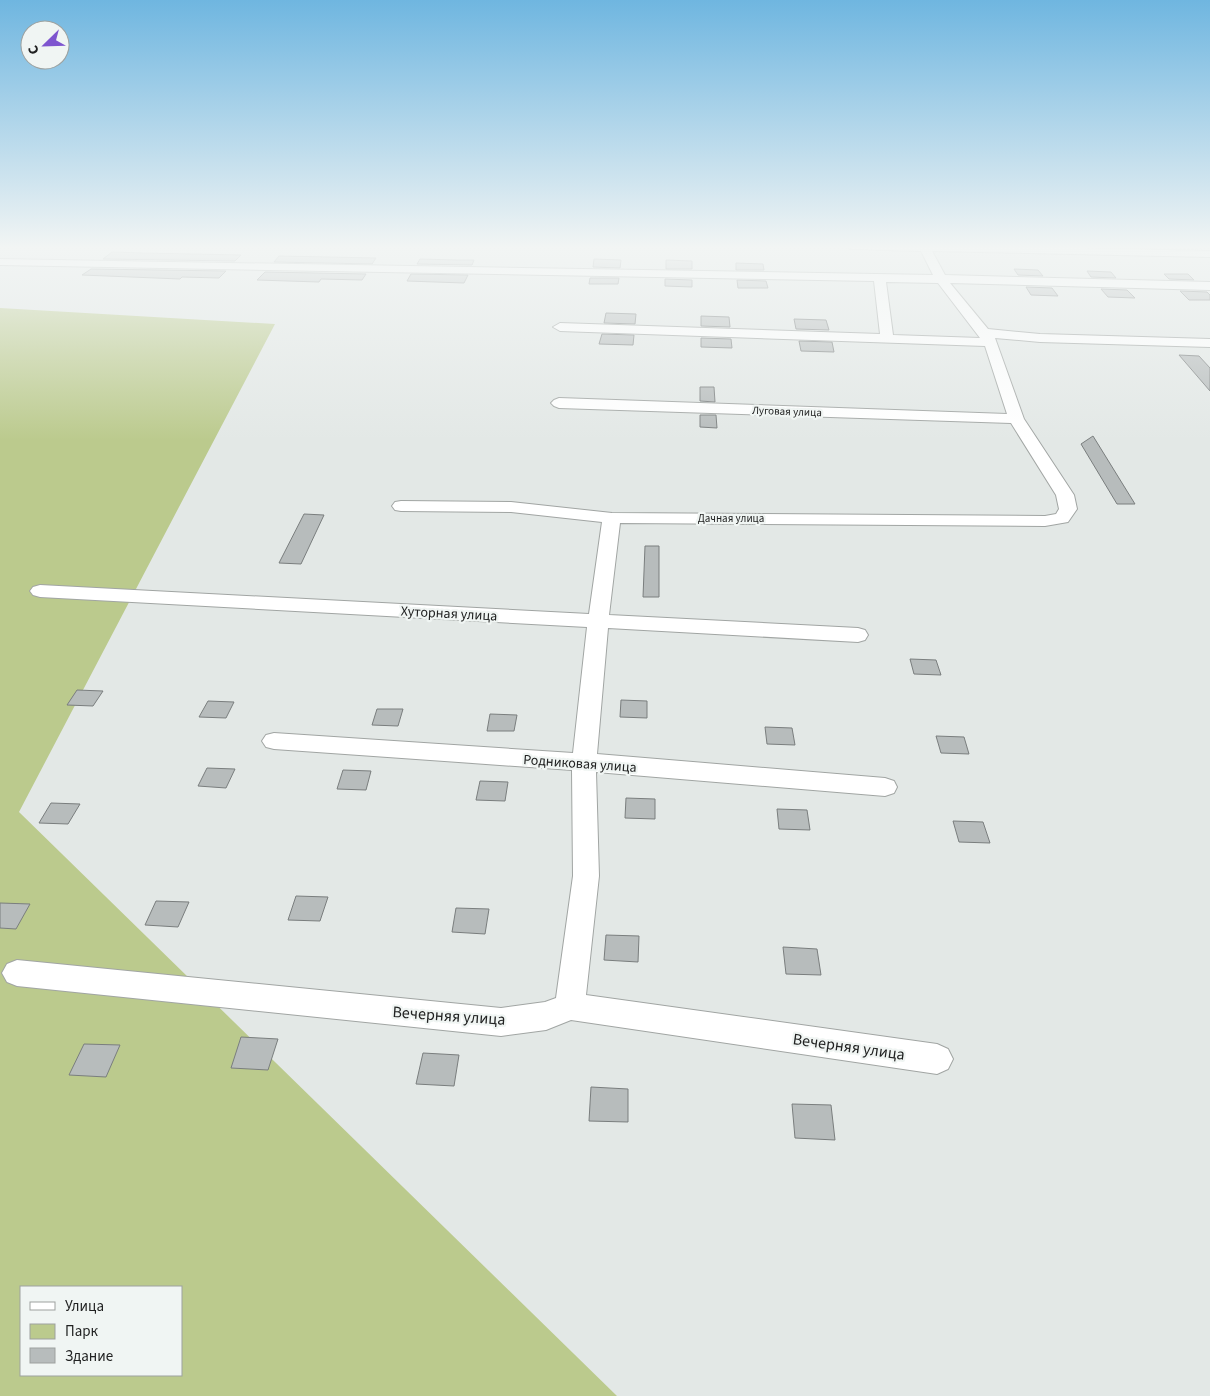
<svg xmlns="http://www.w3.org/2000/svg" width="1210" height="1396" font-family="'Source Sans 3',sans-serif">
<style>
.green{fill:#bbca8d;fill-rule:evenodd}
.building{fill:#b7bcbc;stroke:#7a7e7e}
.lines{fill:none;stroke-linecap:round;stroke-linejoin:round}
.minor-casing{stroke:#a1a5a3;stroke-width:2}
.minor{fill:#fff;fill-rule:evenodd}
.labels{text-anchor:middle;stroke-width:4.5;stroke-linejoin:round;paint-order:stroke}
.far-street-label{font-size:11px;fill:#212222;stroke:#f0f5f3}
.street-label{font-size:14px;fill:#212222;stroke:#f0f5f3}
.near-street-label{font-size:16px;fill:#212222;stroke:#f0f5f3}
</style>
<rect width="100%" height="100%" fill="#e3e8e6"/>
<!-- green -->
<path class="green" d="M0,308L275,324L19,812L617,1396H0ZM21,1287H181V1375H21Z"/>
<!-- building -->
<g class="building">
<polygon points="112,252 143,253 241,255 235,261 103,259"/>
<polygon points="279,256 376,258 372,264 274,262"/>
<polygon points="420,259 456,260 474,260 472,265 417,264"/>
<polygon points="594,259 621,260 620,268 593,267"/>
<polygon points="666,260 692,261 692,269 666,269"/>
<polygon points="736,263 763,264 764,270 736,270"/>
<polygon points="91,269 226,271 219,278 182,277 180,279 82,275"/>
<polygon points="1014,269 1038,270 1043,276 1018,275"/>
<polygon points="1087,271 1111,272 1116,278 1091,277"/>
<polygon points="265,272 366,274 362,280 321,279 319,282 257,280"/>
<polygon points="411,274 468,275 464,283 407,281"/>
<polygon points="1164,274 1188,274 1194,280 1169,279"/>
<polygon points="590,278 619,278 618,284 589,284"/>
<polygon points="665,279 692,280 692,287 665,286"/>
<polygon points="737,280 766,281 768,288 738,288"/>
<polygon points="1026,287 1052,288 1058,296 1031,295"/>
<polygon points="1101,289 1127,290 1135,298 1108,297"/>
<polygon points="1180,291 1207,292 1210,295 1210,300 1189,300"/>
<polygon points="606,313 636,314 635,324 604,323"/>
<polygon points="701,316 729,317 730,327 701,326"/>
<polygon points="794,319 826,320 829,330 796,329"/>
<polygon points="602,334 634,335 633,345 599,344"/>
<polygon points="701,338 731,339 732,348 701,347"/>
<polygon points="799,341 832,342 834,352 801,351"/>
<polygon points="1179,355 1199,356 1210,368 1210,391"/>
<polygon points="700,387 714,387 715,402 700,401"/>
<polygon points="700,415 716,415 717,428 700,427"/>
<polygon points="1093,436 1135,504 1117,504 1081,444"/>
<polygon points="304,514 324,515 301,564 279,563"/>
<polygon points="645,546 659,546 659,597 643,597"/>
<polygon points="910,659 936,660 941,675 914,674"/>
<polygon points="77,690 103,691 93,706 67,705"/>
<polygon points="621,700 647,701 647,718 620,717"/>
<polygon points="208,701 234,702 226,718 199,717"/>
<polygon points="377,709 403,709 398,726 372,725"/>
<polygon points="490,714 517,715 514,731 487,731"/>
<polygon points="765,727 792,728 795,745 767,744"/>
<polygon points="936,736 964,737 969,754 941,753"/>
<polygon points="207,768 235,769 226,788 198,786"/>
<polygon points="343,770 371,771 366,790 337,789"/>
<polygon points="480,781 508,782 505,801 476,800"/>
<polygon points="626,798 655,799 655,819 625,818"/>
<polygon points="51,803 80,804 68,824 39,823"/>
<polygon points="777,809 807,810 810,830 779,829"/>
<polygon points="953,821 983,822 990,843 959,842"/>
<polygon points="296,896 328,897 320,921 288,920"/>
<polygon points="156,901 189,902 178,927 145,925"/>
<polygon points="0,903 30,904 16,929 0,928"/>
<polygon points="456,908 489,909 485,934 452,932"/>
<polygon points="606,935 639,936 638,962 604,960"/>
<polygon points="783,947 817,949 821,975 786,974"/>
<polygon points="241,1037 278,1039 268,1070 231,1068"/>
<polygon points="84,1044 120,1045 106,1077 69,1075"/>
<polygon points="423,1053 459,1055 454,1086 416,1084"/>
<polygon points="591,1087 628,1089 628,1122 589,1121"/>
<polygon points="792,1104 831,1105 835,1140 795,1138"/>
</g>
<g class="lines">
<!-- minor casing -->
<g class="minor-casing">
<path id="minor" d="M845,246H989L1210,251V257L932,251L945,275L1210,282V290L950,283L988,329L1040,334L1210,339V347L1040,342L995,338L1024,419L1074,495L1077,509L1068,522L1045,526L620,523L609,615L858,628L865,630L868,635L865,640L858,642L608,628L597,754L885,778L894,781L897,787L894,793L885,796L596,772L599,876L586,995L937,1044L948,1049L953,1059L948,1069L937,1074L571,1020L546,1030L501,1036L17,986L7,982L2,973L7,964L17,960L501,1008L545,1002L556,998L573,876L572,770L274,749L266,747L262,741L266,735L274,733L573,753L587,627L40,597L33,595L30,591L33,587L40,585L589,614L602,522L511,512L401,511L395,510L392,506L395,502L401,501L511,502L612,513L1045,516L1056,514L1059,509L1056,495L1011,423L559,408L554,406L551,403L554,400L559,398L1007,414L985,346L560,331L553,327L560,323L880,334L874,281L0,265V259L933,275L921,251L851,249ZM886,282L938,283L980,338L893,335Z"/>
</g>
<!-- minor -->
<use href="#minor" class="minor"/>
</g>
<!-- sky -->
<linearGradient id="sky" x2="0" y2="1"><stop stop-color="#6fb6e0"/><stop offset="0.56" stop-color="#f2f5f4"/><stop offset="1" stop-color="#f2f5f4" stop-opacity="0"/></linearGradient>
<rect width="1210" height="441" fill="url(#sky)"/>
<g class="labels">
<!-- far-street labels -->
<g class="far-street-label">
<text transform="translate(787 411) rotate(2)" y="4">Луговая улица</text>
<text x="731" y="522">Дачная улица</text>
</g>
<!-- street labels -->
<g class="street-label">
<text transform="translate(449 613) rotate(3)" y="5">Хуторная улица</text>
<text transform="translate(580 763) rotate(4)" y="5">Родниковая улица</text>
</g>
<!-- near-street labels -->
<g class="near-street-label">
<text transform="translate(449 1015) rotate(4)" y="6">Вечерняя улица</text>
<text transform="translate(849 1046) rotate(8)" y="6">Вечерняя улица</text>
</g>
</g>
<!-- legend -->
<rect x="20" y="1286" width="162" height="90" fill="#f0f5f3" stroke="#9da19f"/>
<rect x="30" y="1302" width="25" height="8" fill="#ffffff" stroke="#9da19f"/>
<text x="65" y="1311" font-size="15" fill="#212222">Улица</text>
<rect x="30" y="1324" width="25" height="15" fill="#bbca8d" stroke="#9da19f"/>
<text x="65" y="1336" font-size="15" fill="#212222">Парк</text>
<rect x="30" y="1348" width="25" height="15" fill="#b7bcbc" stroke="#9da19f"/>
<text x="65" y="1361" font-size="15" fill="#212222">Здание</text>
<!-- north arrow -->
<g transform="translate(45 45) rotate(247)"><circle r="24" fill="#f0f5f3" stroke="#9da19f"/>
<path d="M0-4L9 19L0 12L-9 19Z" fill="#7e55cf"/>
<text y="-8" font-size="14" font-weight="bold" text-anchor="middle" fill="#212222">С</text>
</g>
</svg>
